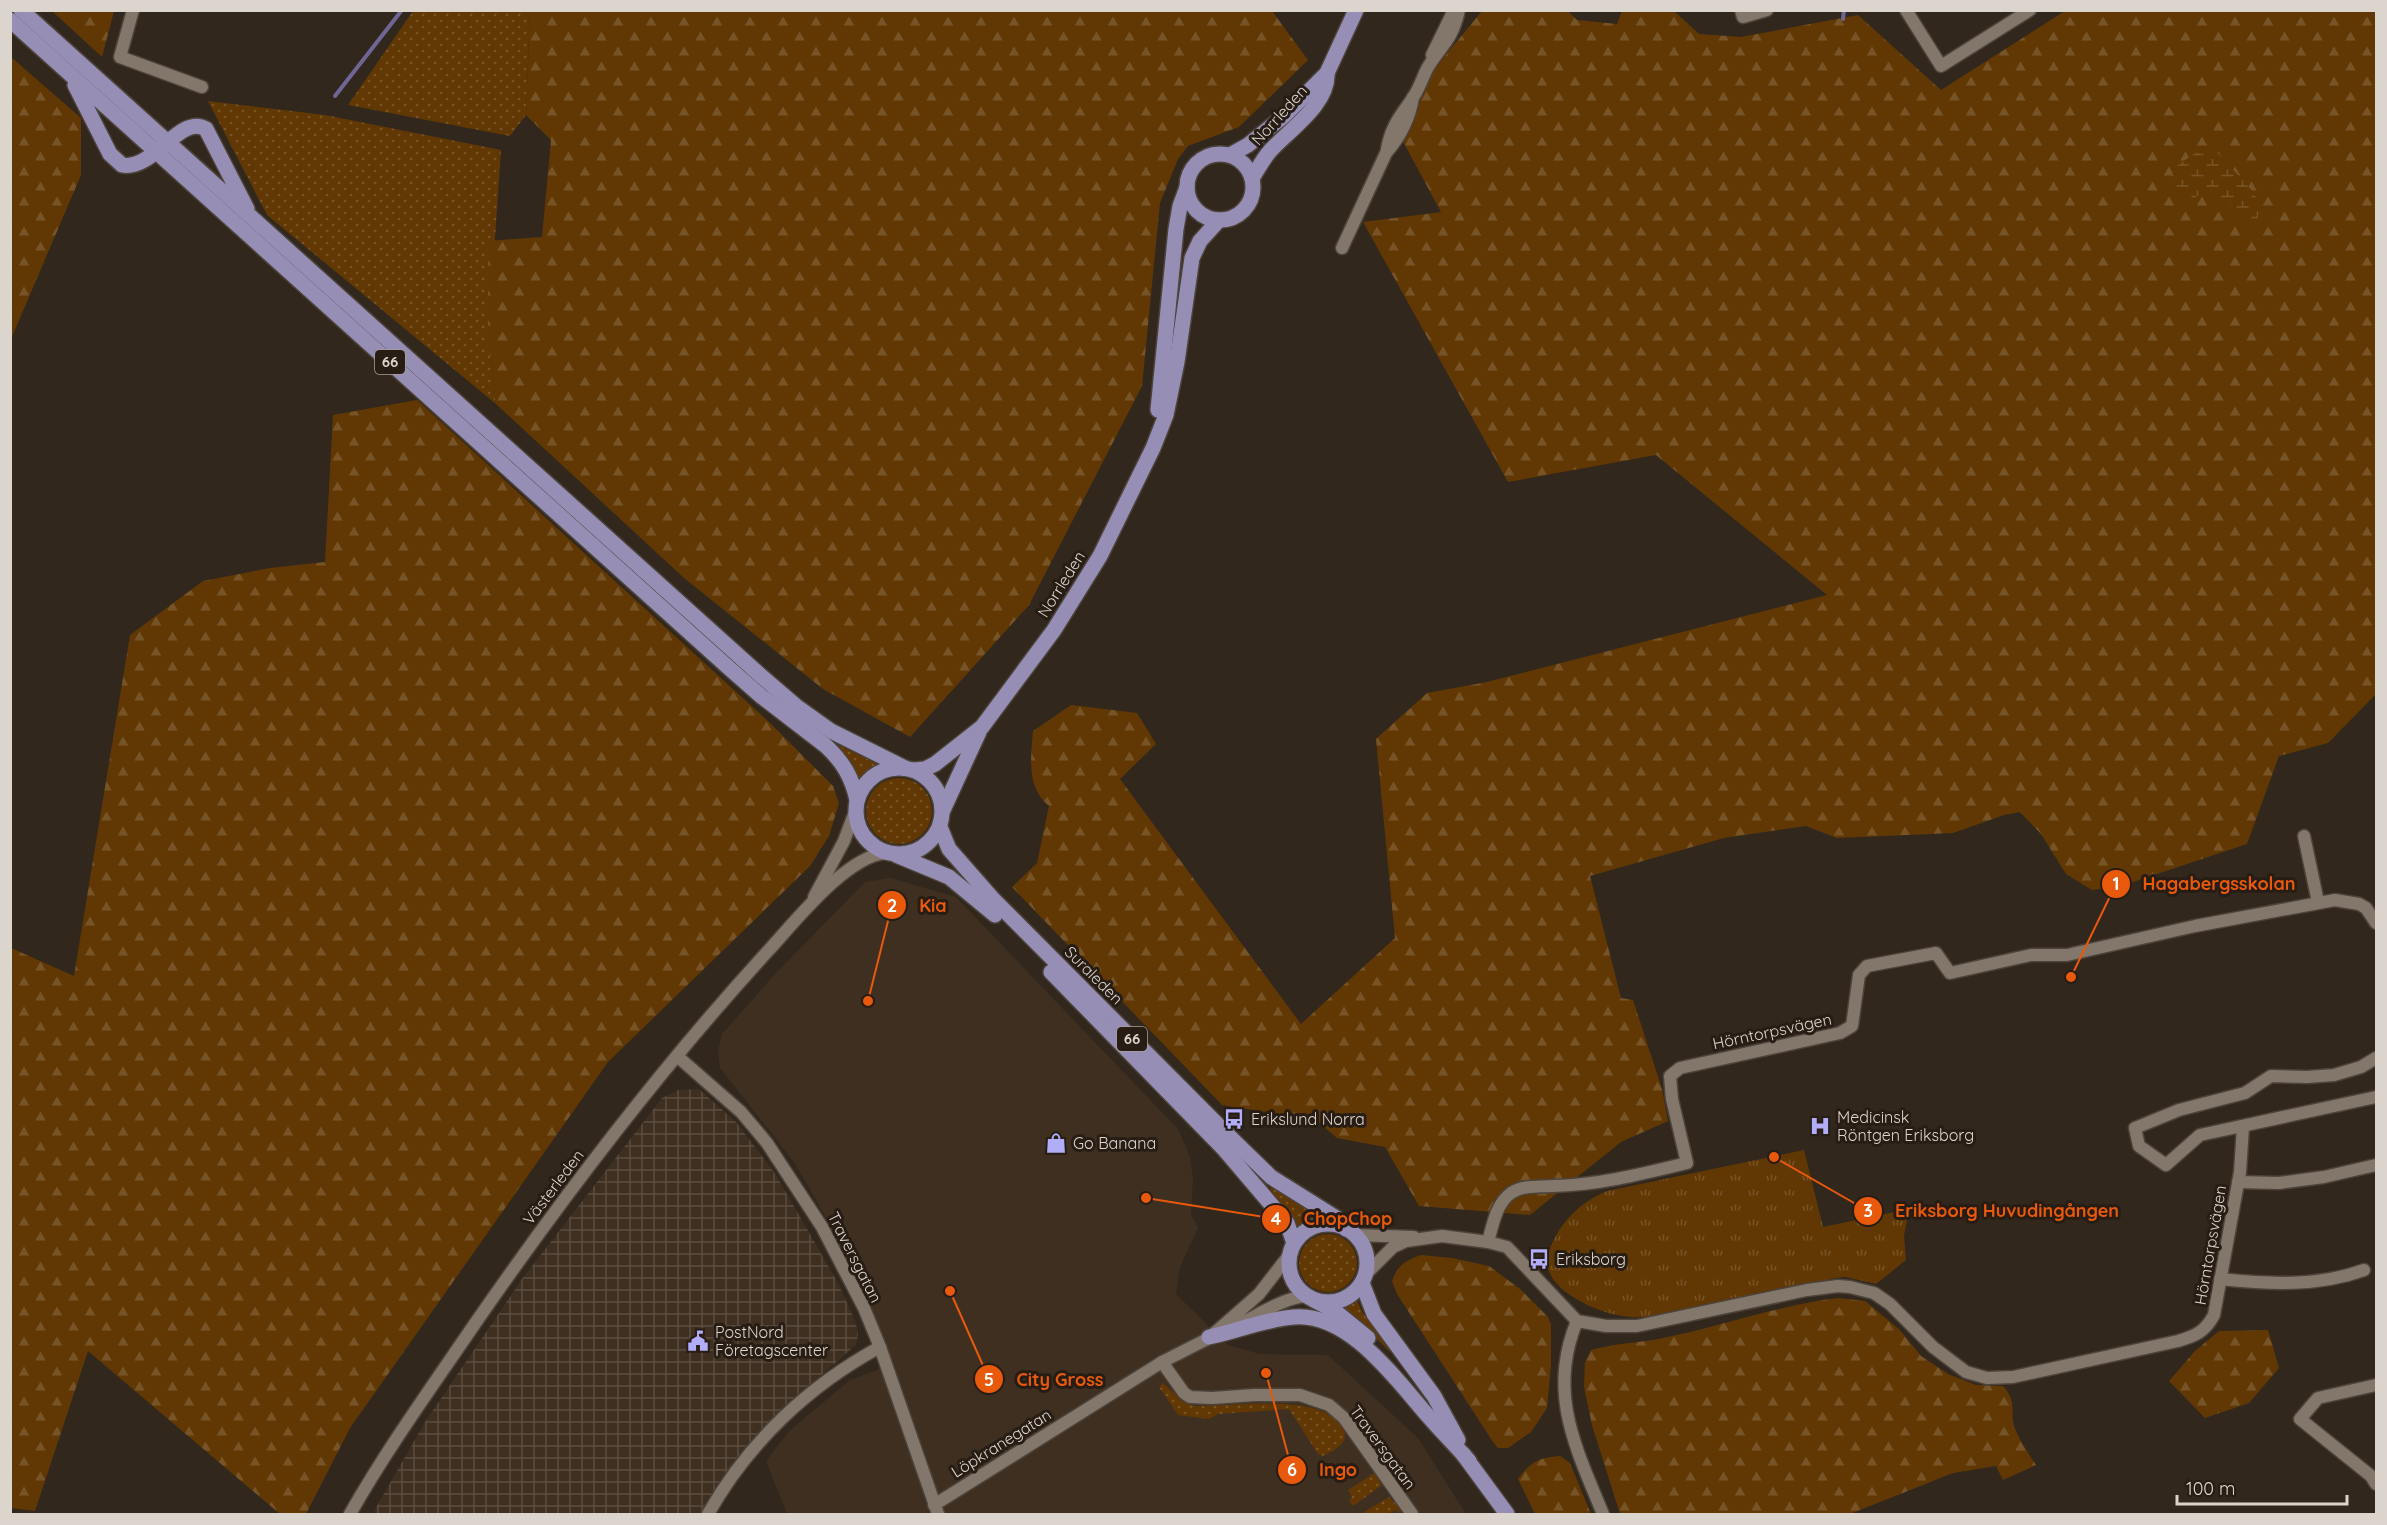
<svg xmlns="http://www.w3.org/2000/svg" width="2387" height="1525" font-family="Quicksand,sans-serif">
<style>
.built{fill:#3e2f20}
.industrial{fill:url(#industrial-grid)}
.grass{fill:url(#grass-dots)}
.forest{fill:url(#forest-firs)}
.wetland{fill:url(#wetland-marsh)}
.park{fill:url(#park-tufts)}
.lines{fill:none;stroke-linecap:round;stroke-linejoin:round}
.stream{stroke:#706695;stroke-width:4}
.minor-casing{stroke:#4c433b;stroke-width:15}
.major-casing{stroke:#4c433b;stroke-width:18}
.minor{stroke:#83776b;stroke-width:12}
.major{stroke:#968eb4;stroke-width:15}
.labels{text-anchor:middle;stroke-width:6;stroke-linejoin:round;paint-order:stroke}
.shield{fill:#271d14;stroke:#a69e96;stroke-width:1.5}
.shield-label{font-size:15px;font-weight:bold;fill:#dcd5ce}
.street-label{font-size:16px;fill:#dcd5ce;stroke:#271d14}
.poi-label{font-size:16px;fill:#dcd5ce;stroke:#271d14;text-anchor:start}
.leader{fill:none;stroke:#e8590c;stroke-width:2}
.callout-dot{fill:#e8590c;stroke:#271d14;stroke-width:2}
.mark-label{font-size:18px;text-anchor:middle;font-weight:bold;fill:#fff}
.callout-label{font-size:18px;text-anchor:middle;font-weight:bold;fill:#e8590c;stroke:#271d14;stroke-width:6;stroke-linejoin:round;paint-order:stroke}
</style>
<defs>
<pattern id="industrial-grid" width="8" height="8" patternUnits="userSpaceOnUse" patternTransform="scale(1.5)"><rect width="8" height="8" fill="#3e2f20"/><path d="M0 4h8M4 0v8" fill="none" stroke="#594c3f"/></pattern>
<pattern id="grass-dots" width="8" height="8" patternUnits="userSpaceOnUse" patternTransform="scale(1.5)"><rect width="8" height="8" fill="#613803"/><path d="M2 2h.1M6 6h.1" fill="none" stroke="#775427" stroke-width="1.8" stroke-linecap="round"/></pattern>
<pattern id="forest-firs" width="22" height="20" patternUnits="userSpaceOnUse" patternTransform="scale(1.5)"><rect width="22" height="20" fill="#613803"/><path d="M5 1l3.5 6h-7zM16 11l3.5 6h-7z" fill="#775427"/></pattern>
<pattern id="wetland-marsh" width="20" height="14" patternUnits="userSpaceOnUse" patternTransform="scale(1.5)"><rect width="20" height="14" fill="#613803"/><path d="M1 5h8M5 5V1M11 12h8M15 12V8" fill="none" stroke="#775427"/></pattern>
<pattern id="park-tufts" width="24" height="20" patternUnits="userSpaceOnUse" patternTransform="scale(1.5)"><rect width="24" height="20" fill="#613803"/><path d="M3 7l-1-3M5 7V3M7 7l1-3M15 17l-1-3M17 17v-4M19 17l1-3" fill="none" stroke="#775427"/></pattern>
</defs>
<rect width="100%" height="100%" fill="#31271d"/>
<!-- built -->
<polygon class="built" points="891,878 956,897 1178,1129 1190,1157 1193,1180 1191,1214 1198,1228 1180,1267 1176,1294 1228,1345 1260,1354 1328,1355 1418,1438 1466,1514 787,1514 766,1461 789,1431 850,1380 890,1365 851,1260 794,1162 720,1068 718,1051 722,1034 776,973 865,882"/>
<!-- industrial -->
<polygon class="industrial" points="699,1089 737,1123 776,1175 838,1283 855,1320 858,1334 856,1345 805,1389 737,1458 700,1514 377,1514 374,1511 425,1422 522,1279 662,1098 678,1090"/>
<!-- grass -->
<g class="grass">
<polygon points="413,11 530,11 526,115 510,136 348,105"/>
<polygon points="208,101 325,115 501,150 488,341 496,404 267,215"/>
<polygon points="838,745 880,765 869,770 860,779 850,761 837,746"/>
<circle cx="899" cy="811" r="33"/>
<polygon points="1272,1186 1324,1217 1311,1220 1298,1228 1294,1219 1270,1189"/>
<circle cx="1328" cy="1263" r="29"/>
<polygon points="1357,1300 1362,1312 1391,1350 1389,1351 1363,1325 1340,1309"/>
<path d="M1163,1383L1184,1402L1195,1406C1230,1407 1327,1391 1344,1430C1349,1444 1333,1451 1323,1456L1318,1454L1289,1409L1218,1414L1209,1419L1178,1415L1159,1387Z"/>
<polygon points="1374,1473 1382,1485 1353,1506 1349,1500 1352,1497 1348,1490"/>
<polygon points="1389,1497 1398,1506 1401,1514 1395,1510 1388,1514 1361,1514"/>
</g>
<!-- forest -->
<g class="forest">
<polygon points="52,11 114,11 102,57"/>
<polygon points="530,11 1272,11 1308,60 1239,127 1188,146 1178,159 1160,203 1142,386 1029,605 910,737 823,689 684,578 496,404 488,341 488,241 542,237 551,140 526,115"/>
<path d="M1482,11H1568L1577,20L1617,24L1622,11H1674L1699,34L1741,37L1858,15L1941,90L2065,11H2376V694L2328,743L2279,756L2247,844L2121,886L2092,890L2066,874L2041,834L2020,812L2004,815L1953,833L1837,838L1806,826L1724,838L1590,876L1621,998L1633,1000L1662,1089L1668,1121L1621,1142L1530,1215L1419,1206L1385,1147L1337,1138L1316,1120L1222,1105L1012,887L1037,863L1049,806C1026,787 1031,758 1033,731L1071,705L1137,713L1156,744L1120,779L1301,1024L1395,938L1376,739L1427,693L1487,682L1827,595L1656,455L1508,482L1363,222L1441,212L1399,134L1425,80Z"/>
<polygon points="11,57 81,118 81,175 11,339"/>
<polygon points="417,400 771,724 833,786 839,803 829,836 810,866 608,1062 350,1428 306,1514 280,1514 88,1351 35,1511 11,1508 11,948 74,976 130,635 203,581 270,568 325,562 333,415"/>
<path d="M1421,1255L1452,1258L1489,1266L1520,1289L1548,1317L1551,1324V1365L1547,1408L1531,1432L1508,1448H1498L1493,1442L1397,1294L1392,1281C1398,1265 1406,1260 1421,1255Z"/>
<path d="M1838,1298L1865,1301L1900,1330L1921,1356L1948,1374L1976,1385L2003,1386C2019,1403 2008,1413 2016,1431C2021,1443 2029,1454 2036,1465L2003,1480L1996,1466L1953,1473L1850,1514H1620L1592,1425L1584,1387L1585,1363L1591,1350C1615,1343 1639,1343 1663,1338C1722,1326 1779,1305 1838,1298Z"/>
<polygon points="2268,1330 2279,1368 2249,1403 2205,1418 2169,1381 2195,1351 2219,1331"/>
<path d="M1560,1456L1570,1463L1591,1514H1535L1518,1479C1531,1461 1539,1458 1560,1456Z"/>
</g>
<!-- wetland -->
<path class="wetland" d="M2209,151L2219,154L2255,194L2259,211L2257,223L2251,227C2244,222 2242,217 2238,212C2229,201 2215,196 2203,191L2190,202L2175,196L2171,179L2174,168L2195,153Z"/>
<!-- park -->
<path class="park" d="M1804,1150L1823,1227L1909,1209L1904,1236L1906,1260L1876,1284L1845,1277L1835,1278C1791,1288 1746,1298 1702,1307C1679,1312 1653,1319 1630,1317C1606,1315 1581,1304 1563,1290C1551,1279 1543,1266 1549,1251C1560,1222 1579,1203 1607,1191Z"/>
<g class="lines">
<!-- stream -->
<g class="stream">
<polyline points="1843,19 1844,10"/>
<polyline points="335,96 402,10"/>
</g>
<!-- minor casing -->
<g class="minor-casing">
<g id="minor">
<polyline points="133,10 120,57 202,87"/>
<polyline points="1741,10 1743,17 1767,10"/>
<polyline points="1906,10 1941,66 2030,10"/>
<polyline points="1432,55 1454,10"/>
<path d="M1387,149C1392,123 1401,116 1414,96C1420,87 1423,76 1428,67C1443,43 1452,41 1459,10"/>
<path d="M1342,248L1386,153C1400,137 1410,117 1413,97"/>
<polyline points="2304,836 2318,902"/>
<polyline points="814,897 844,841 856,809"/>
<polyline points="677,1056 741,1112 767,1143 822,1227 864,1308 880,1347 938,1514"/>
<polyline points="2376,1058 2361,1067 2334,1075 2307,1077 2271,1076 2245,1093 2179,1110 2135,1128 2139,1146 2166,1165 2200,1135 2376,1097"/>
<polyline points="2238,1182 2279,1183 2324,1177 2376,1165"/>
<polyline points="1355,1235 1414,1237"/>
<path d="M1488,1242C1493,1224 1496,1204 1511,1193C1523,1185 1539,1187 1552,1186C1598,1185 1642,1174 1687,1163L1672,1099L1670,1076L1680,1068L1840,1033L1852,1026L1859,975L1867,966L1936,953L1950,973L2031,955H2067L2195,926L2335,900L2359,904L2366,908L2376,923"/>
<path d="M1366,1274L1393,1247L1406,1241L1442,1236L1488,1242L1507,1247L1577,1321L1606,1326H1637L1807,1290L1838,1286L1850,1287L1874,1293L1890,1304L1933,1347L1966,1372L1987,1378L2013,1377L2178,1341C2195,1336 2205,1332 2214,1315L2240,1172L2243,1127"/>
<path d="M2220,1279C2269,1284 2317,1287 2364,1270"/>
<path d="M1577,1321C1547,1393 1576,1448 1603,1514"/>
<path d="M1233,1327C1258,1316 1278,1300 1305,1296"/>
<polyline points="1210,1337 1259,1294 1290,1254"/>
<polyline points="1162,1362 1184,1393 1190,1397 1212,1398 1254,1395 1300,1395 1329,1405 1344,1418 1412,1514"/>
<polyline points="2376,1385 2318,1398 2300,1419 2371,1476 2376,1484"/>
<polyline points="934,1505 1162,1362 1217,1334"/>
<path d="M350,1514C387,1449 431,1388 474,1325C564,1195 660,1069 767,952C794,923 846,856 886,853"/>
<path d="M708,1514C748,1443 808,1386 880,1347"/>
</g>
</g>
<!-- major casing -->
<g class="major-casing">
<g id="major">
<polyline points="21,10 760,675 796,706 831,731 905,768"/>
<path d="M10,20L729,668L761,696L826,746C843,762 852,777 857,800"/>
<path d="M75,85L110,154L122,165C154,171 180,113 206,129L247,209"/>
<circle cx="1220" cy="187" r="33"/>
<polyline points="1230,155 1248,145 1284,116 1327,73 1356,10"/>
<path d="M1252,178C1258,169 1263,159 1270,151C1289,130 1329,104 1327,73"/>
<polyline points="1158,410 1176,229 1180,206 1187,187"/>
<circle cx="899" cy="811" r="43"/>
<polyline points="914,770 925,769 935,764 982,727 1054,630 1100,556 1153,448 1166,415 1177,362 1192,258 1200,241 1219,220"/>
<polyline points="943,810 979,732"/>
<polyline points="940,827 949,849 992,898 1233,1140 1271,1177 1338,1219 1346,1229"/>
<polyline points="896,855 949,877 995,915"/>
<polyline points="1051,972 1223,1148 1287,1223 1294,1243"/>
<circle cx="1328" cy="1263" r="39"/>
<polyline points="1362,1283 1374,1314 1434,1396 1458,1440"/>
<polyline points="1314,1300 1335,1311 1368,1338"/>
<path d="M1209,1337C1237,1331 1266,1319 1294,1317C1349,1312 1397,1381 1429,1417C1442,1432 1456,1446 1469,1461"/>
<polyline points="1463,1454 1507,1514"/>
</g>
</g>
<!-- minor -->
<use href="#minor" class="minor"/>
<!-- major -->
<use href="#major" class="major"/>
</g>
<!-- icons -->
<defs>
<g id="bus-bare" transform="scale(1.62)"><path d="M-5-6H5V4H4V6H2V4H-2V6H-4V4H-5ZM-3.5-4V0h7V-4ZM-3.5 1.2v1.5H-2V1.2ZM2 1.2v1.5H3.5V1.2Z" fill="#b2adf9" stroke="#271d14" stroke-width="2.5" paint-order="stroke"/></g>
<g id="hospital-bare" transform="scale(1.62)"><path d="M-5-5h3v3.5h4V-5h3V5h-3V1.5h-4V5h-3Z" fill="#b2adf9" stroke="#271d14" stroke-width="2.5" paint-order="stroke"/></g>
<g id="shop-bare" transform="scale(1.62)"><path d="M-5-2.5h2.3a2.7 3.5 0 0 1 5.4 0H5L5.5 6h-11ZM-1.5-2.5h3a1.5 2.3 0 0 0-3 0Z" fill="#b2adf9" stroke="#271d14" stroke-width="2.5" paint-order="stroke"/></g>
<g id="civic-bare" transform="scale(1.62)"><path d="M-.6-6.5H3V-4.5H.6V-3L4-1V1h2V6H-6V1h2V-1L-.6-3ZM-1.2 2.5V6h2.4V2.5Z" fill="#b2adf9" stroke="#271d14" stroke-width="2.5" paint-order="stroke"/></g>
</defs>
<g fill-rule="evenodd">
<use href="#bus-bare" x="1234" y="1119"/>
<use href="#hospital-bare" x="1820" y="1126"/>
<use href="#shop-bare" x="1056" y="1143"/>
<use href="#bus-bare" x="1539" y="1259"/>
<use href="#civic-bare" x="698" y="1341"/>
</g>
<g class="labels">
<!-- shield labels -->
<g class="shield">
<rect x="375" y="350" width="30" height="24" rx="4.5"/>
<rect x="1117" y="1027" width="30" height="24" rx="4.5"/>
</g>
<g class="shield-label">
<text x="390" y="367">66</text>
<text x="1132" y="1044">66</text>
</g>
<!-- street labels -->
<g class="street-label">
<text transform="translate(1279 115) rotate(-48)" y="6">Norrleden</text>
<text transform="translate(1061 584) rotate(-58)" y="6">Norrleden</text>
<text transform="translate(1094 975) rotate(45)" y="6">Suraleden</text>
<text transform="translate(1772 1031) rotate(-12)" y="6">Hörntorpsvägen</text>
<text transform="translate(553 1187) rotate(-53)" y="6">Västerleden</text>
<text transform="translate(2210 1245) rotate(-80)" y="6">Hörntorpsvägen</text>
<text transform="translate(855 1257) rotate(63)" y="6">Traversgatan</text>
<text transform="translate(1001 1443) rotate(-32)" y="6">Löpkranegatan</text>
<text transform="translate(1383 1447) rotate(54)" y="6">Traversgatan</text>
</g>
<!-- poi labels -->
<g class="poi-label">
<text x="1837" y="1123">Medicinsk<tspan x="1837" dy="18">Röntgen Eriksborg</tspan></text>
<text x="1251" y="1125">Erikslund Norra</text>
<text x="1073" y="1149">Go Banana</text>
<text x="1556" y="1265">Eriksborg</text>
<text x="715" y="1338">PostNord<tspan x="715" dy="18">Företagscenter</tspan></text>
</g>
</g>
<!-- callouts -->
<path class="leader" d="M2071 977L2116 884M868 1001L892 905M1774 1157L1868 1211M1146 1198L1276 1219M950 1291L989 1379M1266 1373L1292 1470"/>
<g class="callout-dot">
<circle cx="2071" cy="977" r="6"/>
<circle cx="868" cy="1001" r="6"/>
<circle cx="1774" cy="1157" r="6"/>
<circle cx="1146" cy="1198" r="6"/>
<circle cx="950" cy="1291" r="6"/>
<circle cx="1266" cy="1373" r="6"/>
<circle cx="2116" cy="884" r="15"/>
<circle cx="892" cy="905" r="15"/>
<circle cx="1868" cy="1211" r="15"/>
<circle cx="1276" cy="1219" r="15"/>
<circle cx="989" cy="1379" r="15"/>
<circle cx="1292" cy="1470" r="15"/>
</g>
<g class="mark-label">
<text x="2116" y="890">1</text>
<text x="892" y="912">2</text>
<text x="1868" y="1217">3</text>
<text x="1276" y="1225">4</text>
<text x="989" y="1386">5</text>
<text x="1292" y="1476">6</text>
</g>
<g class="callout-label">
<text x="2219" y="890">Hagabergsskolan</text>
<text x="933" y="912">Kia</text>
<text x="2007" y="1217">Eriksborg Huvudingången</text>
<text x="1348" y="1225">ChopChop</text>
<text x="1060" y="1386">City Gross</text>
<text x="1338" y="1476">Ingo</text>
</g>
<!-- border -->
<rect width="2387" height="1525" fill="none" stroke="#dcd5ce" stroke-width="24"/>
<!-- scale -->
<path d="M2177 1495v9h170v-9" fill="none" stroke="#dcd5ce" stroke-width="3"/>
<text x="2186" y="1495" font-size="18" fill="#dcd5ce" stroke="#271d14" stroke-width="4.5" paint-order="stroke">100 m</text>
</svg>
